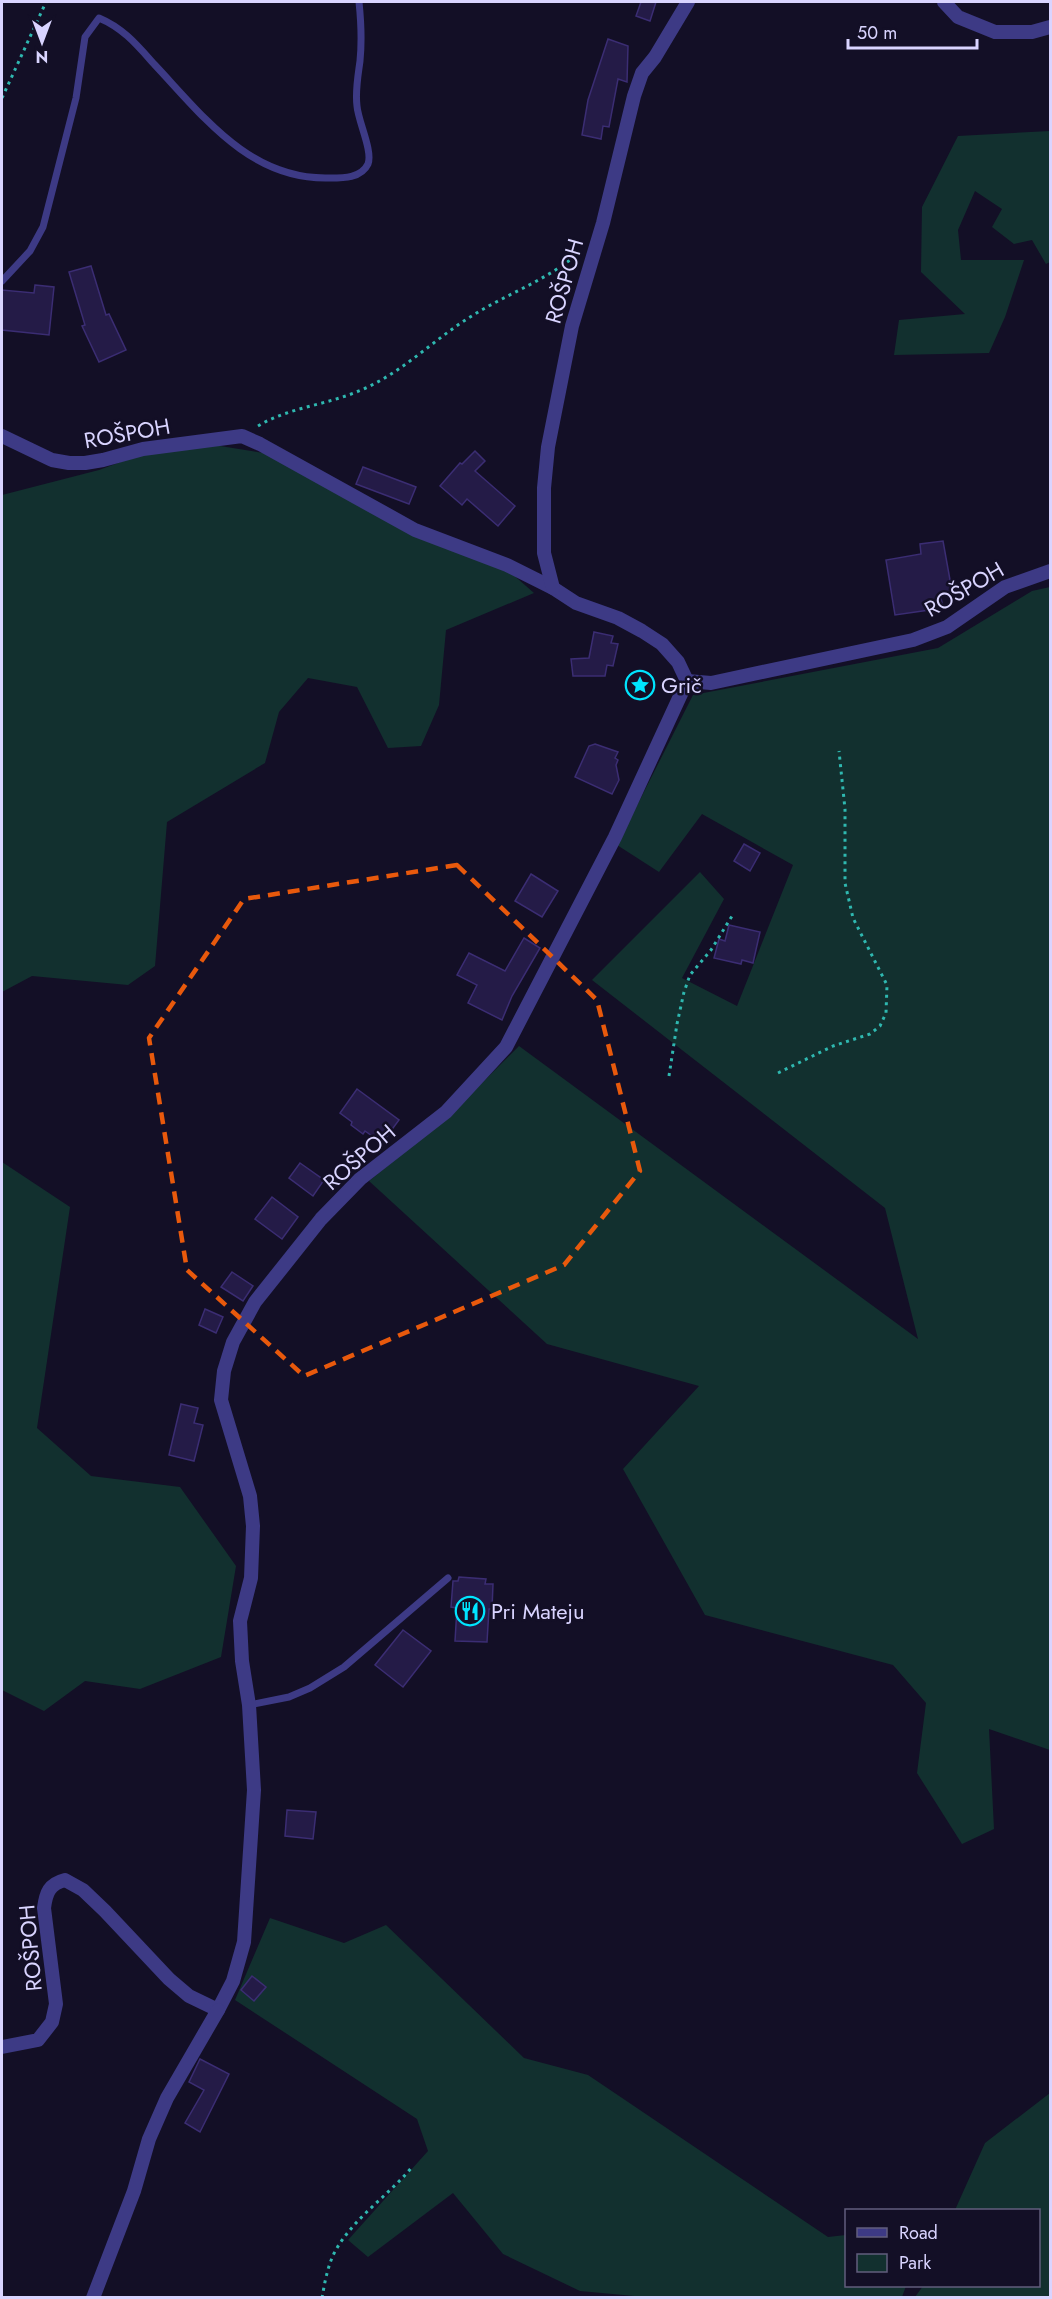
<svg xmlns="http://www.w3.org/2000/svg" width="1052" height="2299" font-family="Jost,sans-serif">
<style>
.green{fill:#12302f}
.building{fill:#241b47;stroke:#3b2d73;stroke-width:1.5}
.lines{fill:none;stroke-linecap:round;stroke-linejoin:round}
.path{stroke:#2fb8b0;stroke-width:3;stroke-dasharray:3 4.5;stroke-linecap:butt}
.lane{stroke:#3d3a85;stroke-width:7}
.street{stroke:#3d3a85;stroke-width:14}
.marked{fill:none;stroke:#e8590c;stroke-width:4.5;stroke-dasharray:12 8;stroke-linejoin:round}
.labels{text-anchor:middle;stroke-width:5;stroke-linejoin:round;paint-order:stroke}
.street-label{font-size:22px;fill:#d9d4ff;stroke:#130f26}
.poi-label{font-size:22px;fill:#d9d4ff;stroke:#130f26;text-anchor:start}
</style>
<rect width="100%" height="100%" fill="#130f26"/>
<!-- green -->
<g class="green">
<polygon points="1050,131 1050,262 1046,264 1032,240 1014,244 992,227 1002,209 975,191 958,230 961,260 1024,260 1005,317 989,353 894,355 899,320 965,314 921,272 922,207 958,136"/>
<polygon points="214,445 264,453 510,572 534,593 446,630 439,705 421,746 388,748 357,687 308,678 279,712 265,763 167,822 155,966 128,985 32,976 2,992 2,495 99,470 145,453"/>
<polygon points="1050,587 1050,1750 989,1729 994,1829 962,1844 917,1773 926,1703 893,1665 705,1615 623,1469 699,1386 547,1344 369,1181 448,1117 519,1046 918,1339 885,1208 592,980 700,872 724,899 682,978 737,1006 793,865 702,814 659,872 617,845 693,695 938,648 1032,591"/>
<polygon points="2,1162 70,1207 37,1428 91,1476 180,1487 236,1566 221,1657 140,1689 85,1681 44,1711 2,1690"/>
<polygon points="270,1918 344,1943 386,1925 524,2058 588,2075 828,2237 846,2235 846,2286 906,2286 902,2297 656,2298 580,2291 503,2254 453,2193 368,2257 348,2240 428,2151 417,2119 235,2000"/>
<polygon points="1050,2093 1050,2297 915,2297 923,2286 1038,2286 1038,2210 955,2210 985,2143"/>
</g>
<!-- building -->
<g class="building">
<polygon points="641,2 656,2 650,21 636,16"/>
<polygon points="608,39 628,46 627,82 618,79 609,127 603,126 601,139 582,135 588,100"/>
<polygon points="91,266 106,315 109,314 126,350 99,362 82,326 85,325 69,272"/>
<polygon points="35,285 54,287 49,335 2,330 2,290 34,293"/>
<polygon points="475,451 485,461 475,471 515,506 498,526 467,499 462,505 440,486 460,463 462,464"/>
<polygon points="363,467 416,487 409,504 356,484"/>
<polygon points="943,541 952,591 940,593 943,608 895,615 886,560 921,554 920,544"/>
<polygon points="594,632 613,636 611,643 618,644 613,666 607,665 605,676 573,676 571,659 589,658"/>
<polygon points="595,744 618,752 615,758 618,760 616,765 619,780 612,794 575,777 589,746"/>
<polygon points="744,844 760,853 750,871 734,861"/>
<polygon points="531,874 558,891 542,917 515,901"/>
<polygon points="729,925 760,932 753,963 742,960 741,964 714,958 719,939 725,941"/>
<polygon points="524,938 540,948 512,996 502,1020 468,1003 477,985 457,975 469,953 505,971"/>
<polygon points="357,1089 399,1120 382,1143 365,1131 363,1134 351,1125 352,1122 340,1113"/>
<polygon points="300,1163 324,1180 313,1196 289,1178"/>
<polygon points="272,1197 298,1217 282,1239 255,1219"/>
<polygon points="232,1272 253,1286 243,1301 221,1287"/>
<polygon points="205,1309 223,1317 216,1333 199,1325"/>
<polygon points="181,1404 198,1408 194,1423 203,1425 194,1461 169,1455"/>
<polygon points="459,1577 486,1579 485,1584 493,1584 492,1609 489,1609 487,1642 455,1641 457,1608 451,1607 453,1581 458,1581"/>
<polygon points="403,1630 431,1651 403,1687 375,1665"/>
<polygon points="287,1810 316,1812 313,1839 285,1836"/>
<polygon points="252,1976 266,1987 254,2001 241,1990"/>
<polygon points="200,2059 229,2074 200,2132 185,2123 204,2090 189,2082"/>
</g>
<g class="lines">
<!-- path -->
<g class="path">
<polyline points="2,98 46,2"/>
<path d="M258,426C289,407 328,405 361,390C404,372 436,337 475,314C509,293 547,280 577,254"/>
<polyline points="778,1073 833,1046 870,1034 880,1026 886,1013 887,985 853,918 845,883 845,809 839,751"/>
<polyline points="669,1076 677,1024 684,992 690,975 711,950 732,916"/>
<path d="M322,2298C325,2281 328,2263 337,2248C356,2216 389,2195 413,2166"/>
</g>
<!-- lane -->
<g class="lane">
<path d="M2,281L30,251L43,227L76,98L85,37L99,18C123,28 137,45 154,64C203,116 249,179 327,178C341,178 361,179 368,164C373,151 358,121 357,106C355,91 358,76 360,61C362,41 361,21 359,2"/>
<polyline points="249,1705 289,1697 310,1688 344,1667 448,1578"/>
</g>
<!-- street -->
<g class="street">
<polyline points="944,2 958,17 995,32 1032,32 1050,27"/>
<polyline points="2,436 52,460 69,463 85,463 103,460 143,449 242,436 260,444 415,530 507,565 553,588 576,603 618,618 642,631 662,644 678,662 687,681"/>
<polyline points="553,588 544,553 544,488 548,447 572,326 603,223 634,96 642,73 655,57 688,2"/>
<polyline points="687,681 711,683 913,640 947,627 1005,587 1050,571"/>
<path d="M2,2047L38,2040L52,2022L56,2004L44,1908C46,1893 49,1884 65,1880L83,1890L105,1911L169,1979L189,1996L218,2010L233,1981L244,1942L254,1790L249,1705L242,1661L240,1621L251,1578L253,1526L250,1496L221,1400L224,1371L233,1342L255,1302L321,1219L360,1179L446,1112L506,1047L615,837L687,681"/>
<polyline points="93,2298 134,2191 149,2139 167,2098 218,2010"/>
</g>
</g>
<!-- marked area -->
<path class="marked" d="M457,865L597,1000L640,1171L564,1265L304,1376L187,1270L149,1038L244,899Z"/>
<!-- icons -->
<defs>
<g id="sight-ring" transform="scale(1.5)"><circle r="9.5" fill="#130f26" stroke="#00e5ff" stroke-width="1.5"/><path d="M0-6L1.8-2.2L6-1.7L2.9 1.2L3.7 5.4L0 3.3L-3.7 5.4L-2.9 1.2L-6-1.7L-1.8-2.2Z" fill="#00e5ff"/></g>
<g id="restaurant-ring" transform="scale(1.5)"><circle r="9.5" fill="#130f26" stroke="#00e5ff" stroke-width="1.5"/><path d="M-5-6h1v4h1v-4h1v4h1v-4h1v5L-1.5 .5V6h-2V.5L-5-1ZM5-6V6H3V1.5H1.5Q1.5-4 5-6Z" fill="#00e5ff"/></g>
</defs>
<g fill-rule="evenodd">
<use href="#sight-ring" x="640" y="685"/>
<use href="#restaurant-ring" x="470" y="1611"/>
</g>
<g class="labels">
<!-- street labels -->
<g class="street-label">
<text transform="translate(564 281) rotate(-74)" y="8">ROŠPOH</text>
<text transform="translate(127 433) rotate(-10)" y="8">ROŠPOH</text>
<text transform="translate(964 589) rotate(-30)" y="8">ROŠPOH</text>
<text transform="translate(359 1157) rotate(-41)" y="8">ROŠPOH</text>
<text transform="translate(30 1948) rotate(-95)" y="8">ROŠPOH</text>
</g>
<!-- poi labels -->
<g class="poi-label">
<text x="661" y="693">Grič</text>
<text x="491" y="1619">Pri Mateju</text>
</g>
</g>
<!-- border -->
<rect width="1052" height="2299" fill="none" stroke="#d9d4ff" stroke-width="6"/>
<!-- legend -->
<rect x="845" y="2209" width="195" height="78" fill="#130f26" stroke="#625e7d" stroke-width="1.5"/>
<rect x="857" y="2228" width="30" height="9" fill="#3d3a85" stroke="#625e7d" stroke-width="1.5"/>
<text x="899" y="2239" font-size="18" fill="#d9d4ff">Road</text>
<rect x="857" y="2254" width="30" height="18" fill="#12302f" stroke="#625e7d" stroke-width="1.5"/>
<text x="899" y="2269" font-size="18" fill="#d9d4ff">Park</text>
<!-- north arrow -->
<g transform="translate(42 42) rotate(180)" stroke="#130f26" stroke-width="4.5" paint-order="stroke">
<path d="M0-4.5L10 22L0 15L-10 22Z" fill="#d9d4ff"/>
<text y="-9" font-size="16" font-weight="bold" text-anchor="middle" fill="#d9d4ff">N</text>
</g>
<!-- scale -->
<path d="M848 39v9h129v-9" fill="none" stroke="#d9d4ff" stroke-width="3"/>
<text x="857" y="39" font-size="18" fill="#d9d4ff" stroke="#130f26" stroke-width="4.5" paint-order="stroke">50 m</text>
</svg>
